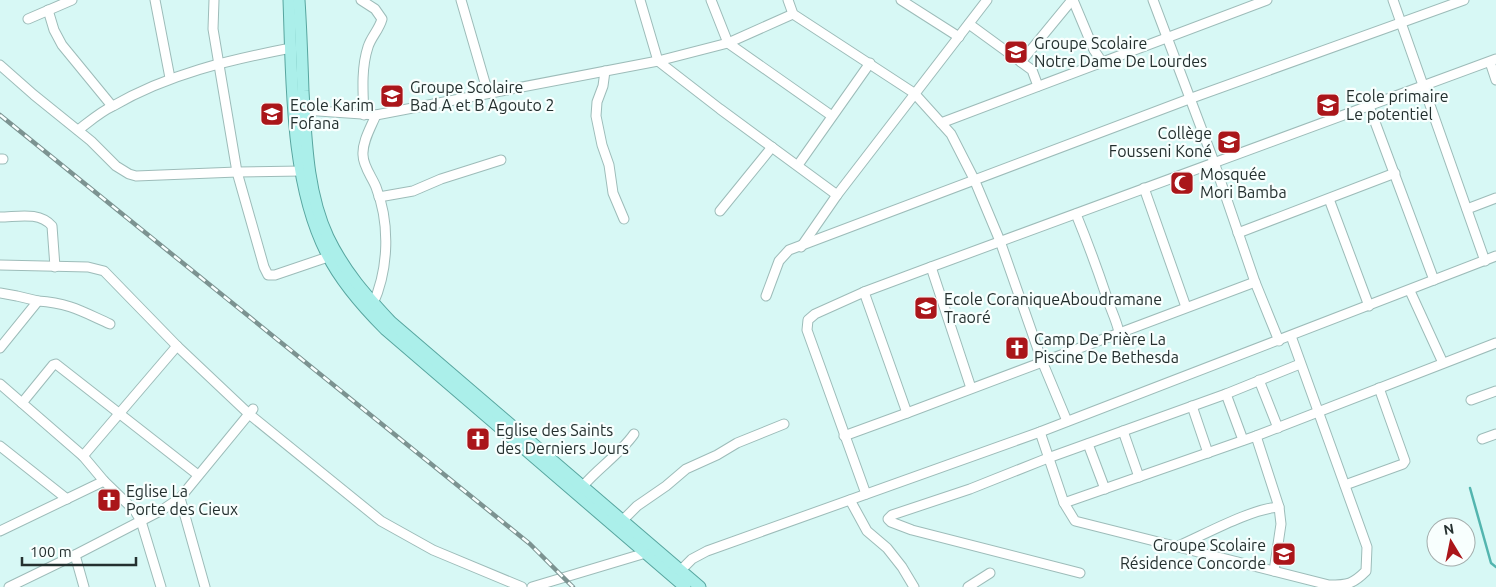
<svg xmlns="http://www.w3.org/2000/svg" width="1496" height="587" font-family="Ubuntu,sans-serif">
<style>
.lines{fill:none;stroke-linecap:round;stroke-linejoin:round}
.stream{stroke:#53b5af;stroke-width:2.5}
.minor-casing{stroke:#9dbcb9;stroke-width:11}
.major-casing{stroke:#57a59f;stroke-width:13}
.minor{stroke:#fff;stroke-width:9}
.major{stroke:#abefea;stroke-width:11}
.rail-casing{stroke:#7c9391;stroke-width:4.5}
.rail{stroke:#f8fffe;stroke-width:2.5;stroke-dasharray:8;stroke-linecap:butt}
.labels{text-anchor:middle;stroke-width:4.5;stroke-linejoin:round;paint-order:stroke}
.poi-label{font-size:16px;fill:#24302f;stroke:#f8fffe;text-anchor:start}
</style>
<rect width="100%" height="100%" fill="#d7f8f5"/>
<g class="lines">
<!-- stream -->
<polyline class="stream" points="1470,488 1491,563 1496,567"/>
<!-- minor casing -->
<g class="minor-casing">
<g id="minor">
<polyline points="155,0 170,78"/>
<polyline points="214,0 213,29 237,172 264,267 268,275 275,275 328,257"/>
<path d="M361,0L375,9L382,19C379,30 371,37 368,47C361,68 363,93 364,115"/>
<polyline points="461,0 488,93"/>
<polyline points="640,0 658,61 720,109 837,195"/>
<polyline points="711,0 728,43 832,116"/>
<polyline points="788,0 793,14 914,93 951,134 974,179 1000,241 1042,361 1067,421"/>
<polyline points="901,0 959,37"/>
<polyline points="1073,0 1094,50 1102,62"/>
<polyline points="1153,0 1214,162 1255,282 1279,341"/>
<polyline points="1393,0 1485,261"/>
<polyline points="48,10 54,30 62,45 112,106"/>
<polyline points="28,19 72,0"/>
<polyline points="969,24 1032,70 1038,86"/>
<polyline points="1021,62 1072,0"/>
<polyline points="1490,62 1496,80"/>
<polyline points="0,65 34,95 91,141 116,166 129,174 136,176 237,172 302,171"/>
<polyline points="605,71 603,86 597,102 596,116 602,145 609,165 613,193 624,219"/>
<polyline points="1369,106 1434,280"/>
<polyline points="304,110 376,115 658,61 728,43 793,14"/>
<polyline points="941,123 1267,0"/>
<path d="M78,130C89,122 100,112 113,106C168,74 229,60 291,48"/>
<polyline points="0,159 3,159"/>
<polyline points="798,165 870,63"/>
<polyline points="1144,188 1186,307"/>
<polyline points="379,197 413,191 441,179 501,160"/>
<polyline points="1329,199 1369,306"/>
<polyline points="1467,209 1496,198"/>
<polyline points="720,211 772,147"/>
<path d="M1076,214C1087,241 1097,268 1106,295C1110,308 1116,319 1119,332"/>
<path d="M0,217C17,217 39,211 52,226L55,267"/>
<polyline points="1238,233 1395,173"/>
<polyline points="801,247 837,195 987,0"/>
<polyline points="0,265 88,267 104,271 177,346 249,414 381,521 433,550 522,587"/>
<polyline points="931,267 971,388"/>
<polyline points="1410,291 1443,363"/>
<polyline points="864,292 907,413"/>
<polyline points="0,293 17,296 38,301 0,348"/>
<polyline points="766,296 779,261 789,250 1189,99 1464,0"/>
<path d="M38,301C69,303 83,312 110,324"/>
<path d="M373,304C389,268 390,223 376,187C372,177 363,166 363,155C362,142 371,127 376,115"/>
<polyline points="1259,380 1278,428"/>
<polyline points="0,384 83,456 104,481 135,511 141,521 161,587"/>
<polyline points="1226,394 1243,440"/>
<polyline points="1471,400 1496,391"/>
<polyline points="22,403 53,365 56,364 198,475"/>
<polyline points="1192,406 1208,453"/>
<polyline points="1123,431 1139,477"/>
<path d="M1040,432L1064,503L1075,521L1329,585C1348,585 1353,584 1366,571L1367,547L1291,336"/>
<polyline points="844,436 907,413 1255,282"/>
<polyline points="1256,436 1279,507"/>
<polyline points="1482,439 1496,434"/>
<polyline points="1088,444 1105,489"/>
<polyline points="0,446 67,499"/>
<polyline points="83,456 177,346"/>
<polyline points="1345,485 1403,464 1405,461 1379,388"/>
<path d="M583,486C598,468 620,454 634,434"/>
<polyline points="866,494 807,330 808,320 815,314 864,292 931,267 1496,59"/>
<polyline points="180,498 205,587"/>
<polyline points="850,500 867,531 887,548 902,567 914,587"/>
<polyline points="1064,503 1256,436 1496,343"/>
<polyline points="623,520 637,506 666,486 686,469 717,455 737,443 784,424"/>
<polyline points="0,531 104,481"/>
<path d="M1176,547C1204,535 1250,509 1279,507L1281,524L1274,571"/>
<polyline points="75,555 84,587"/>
<polyline points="678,573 692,559 707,551 1040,432 1496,256"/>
<polyline points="1080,573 912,530 891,522 888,519 892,515 970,489 1048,458 1226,394 1300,364"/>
<polyline points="9,587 75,555 162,510 180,498 253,409"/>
<polyline points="532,587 649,552"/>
<polyline points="968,587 990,573"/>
</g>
</g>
<!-- major casing -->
<g class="major-casing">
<g id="major">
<path d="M289,0C292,80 290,182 327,254C341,282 363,307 385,329L685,587"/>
<path d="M299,0C301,30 302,61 303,91C306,139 307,192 328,237C345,272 365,294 391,322L700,587"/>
</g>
</g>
<!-- minor -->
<use href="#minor" class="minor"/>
<!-- major -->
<use href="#major" class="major"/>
<!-- rail casing -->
<g class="rail-casing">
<polyline id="rail" points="0,115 530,544 573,587"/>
</g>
<!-- rail -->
<use href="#rail" class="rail"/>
</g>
<!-- icons -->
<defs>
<g id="school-square" transform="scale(1.25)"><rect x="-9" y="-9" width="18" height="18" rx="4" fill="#aa161a" stroke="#f8fffe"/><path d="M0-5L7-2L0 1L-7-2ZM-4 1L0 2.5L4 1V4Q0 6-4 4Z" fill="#fff"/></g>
<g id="mosque-square" transform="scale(1.25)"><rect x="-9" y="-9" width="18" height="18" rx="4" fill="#aa161a" stroke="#f8fffe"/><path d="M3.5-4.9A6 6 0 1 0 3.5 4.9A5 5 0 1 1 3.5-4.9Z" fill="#fff"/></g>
<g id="church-square" transform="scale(1.25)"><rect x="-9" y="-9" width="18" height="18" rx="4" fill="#aa161a" stroke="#f8fffe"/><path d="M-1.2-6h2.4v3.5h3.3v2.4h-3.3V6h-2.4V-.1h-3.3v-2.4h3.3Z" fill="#fff"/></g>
</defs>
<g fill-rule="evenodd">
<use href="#school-square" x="1016" y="52"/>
<use href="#school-square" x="392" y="96"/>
<use href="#school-square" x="1328" y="105"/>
<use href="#school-square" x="272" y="114"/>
<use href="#school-square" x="1229" y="142"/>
<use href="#mosque-square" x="1182" y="183"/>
<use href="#school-square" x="926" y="308"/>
<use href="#church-square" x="1017" y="348"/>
<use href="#church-square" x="478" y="439"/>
<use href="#church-square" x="109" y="500"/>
<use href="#school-square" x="1284" y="554"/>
</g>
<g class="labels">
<!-- poi labels -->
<g class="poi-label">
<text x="1034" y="49">Groupe Scolaire<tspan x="1034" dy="18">Notre Dame De Lourdes</tspan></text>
<text x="410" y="93">Groupe Scolaire<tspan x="410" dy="18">Bad A et B Agouto 2</tspan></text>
<text x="1346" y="102">Ecole primaire<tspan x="1346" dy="18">Le potentiel</tspan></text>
<text x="290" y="111">Ecole Karim<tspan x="290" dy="18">Fofana</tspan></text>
<text x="1212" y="139" text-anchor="end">Collège<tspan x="1212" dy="18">Fousseni Koné</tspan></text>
<text x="1200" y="180">Mosquée<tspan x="1200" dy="18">Mori Bamba</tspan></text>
<text x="944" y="305">Ecole CoraniqueAboudramane<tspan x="944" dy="18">Traoré</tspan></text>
<text x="1034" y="345">Camp De Prière La<tspan x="1034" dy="18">Piscine De Bethesda</tspan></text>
<text x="496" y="436">Eglise des Saints<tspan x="496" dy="18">des Derniers Jours</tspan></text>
<text x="126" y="497">Eglise La<tspan x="126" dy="18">Porte des Cieux</tspan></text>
<text x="1266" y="551" text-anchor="end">Groupe Scolaire<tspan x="1266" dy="18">Résidence Concorde</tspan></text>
</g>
</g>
<!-- north arrow -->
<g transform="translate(1451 542) rotate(350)"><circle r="24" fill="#f8fffe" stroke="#a3acab"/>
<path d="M0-4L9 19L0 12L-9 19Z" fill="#aa161a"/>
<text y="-8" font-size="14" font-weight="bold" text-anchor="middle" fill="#24302f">N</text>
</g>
<!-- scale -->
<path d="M22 557v8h114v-8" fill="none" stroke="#24302f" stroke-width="2.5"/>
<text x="30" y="557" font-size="15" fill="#24302f" stroke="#f8fffe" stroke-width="4" paint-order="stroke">100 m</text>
</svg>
